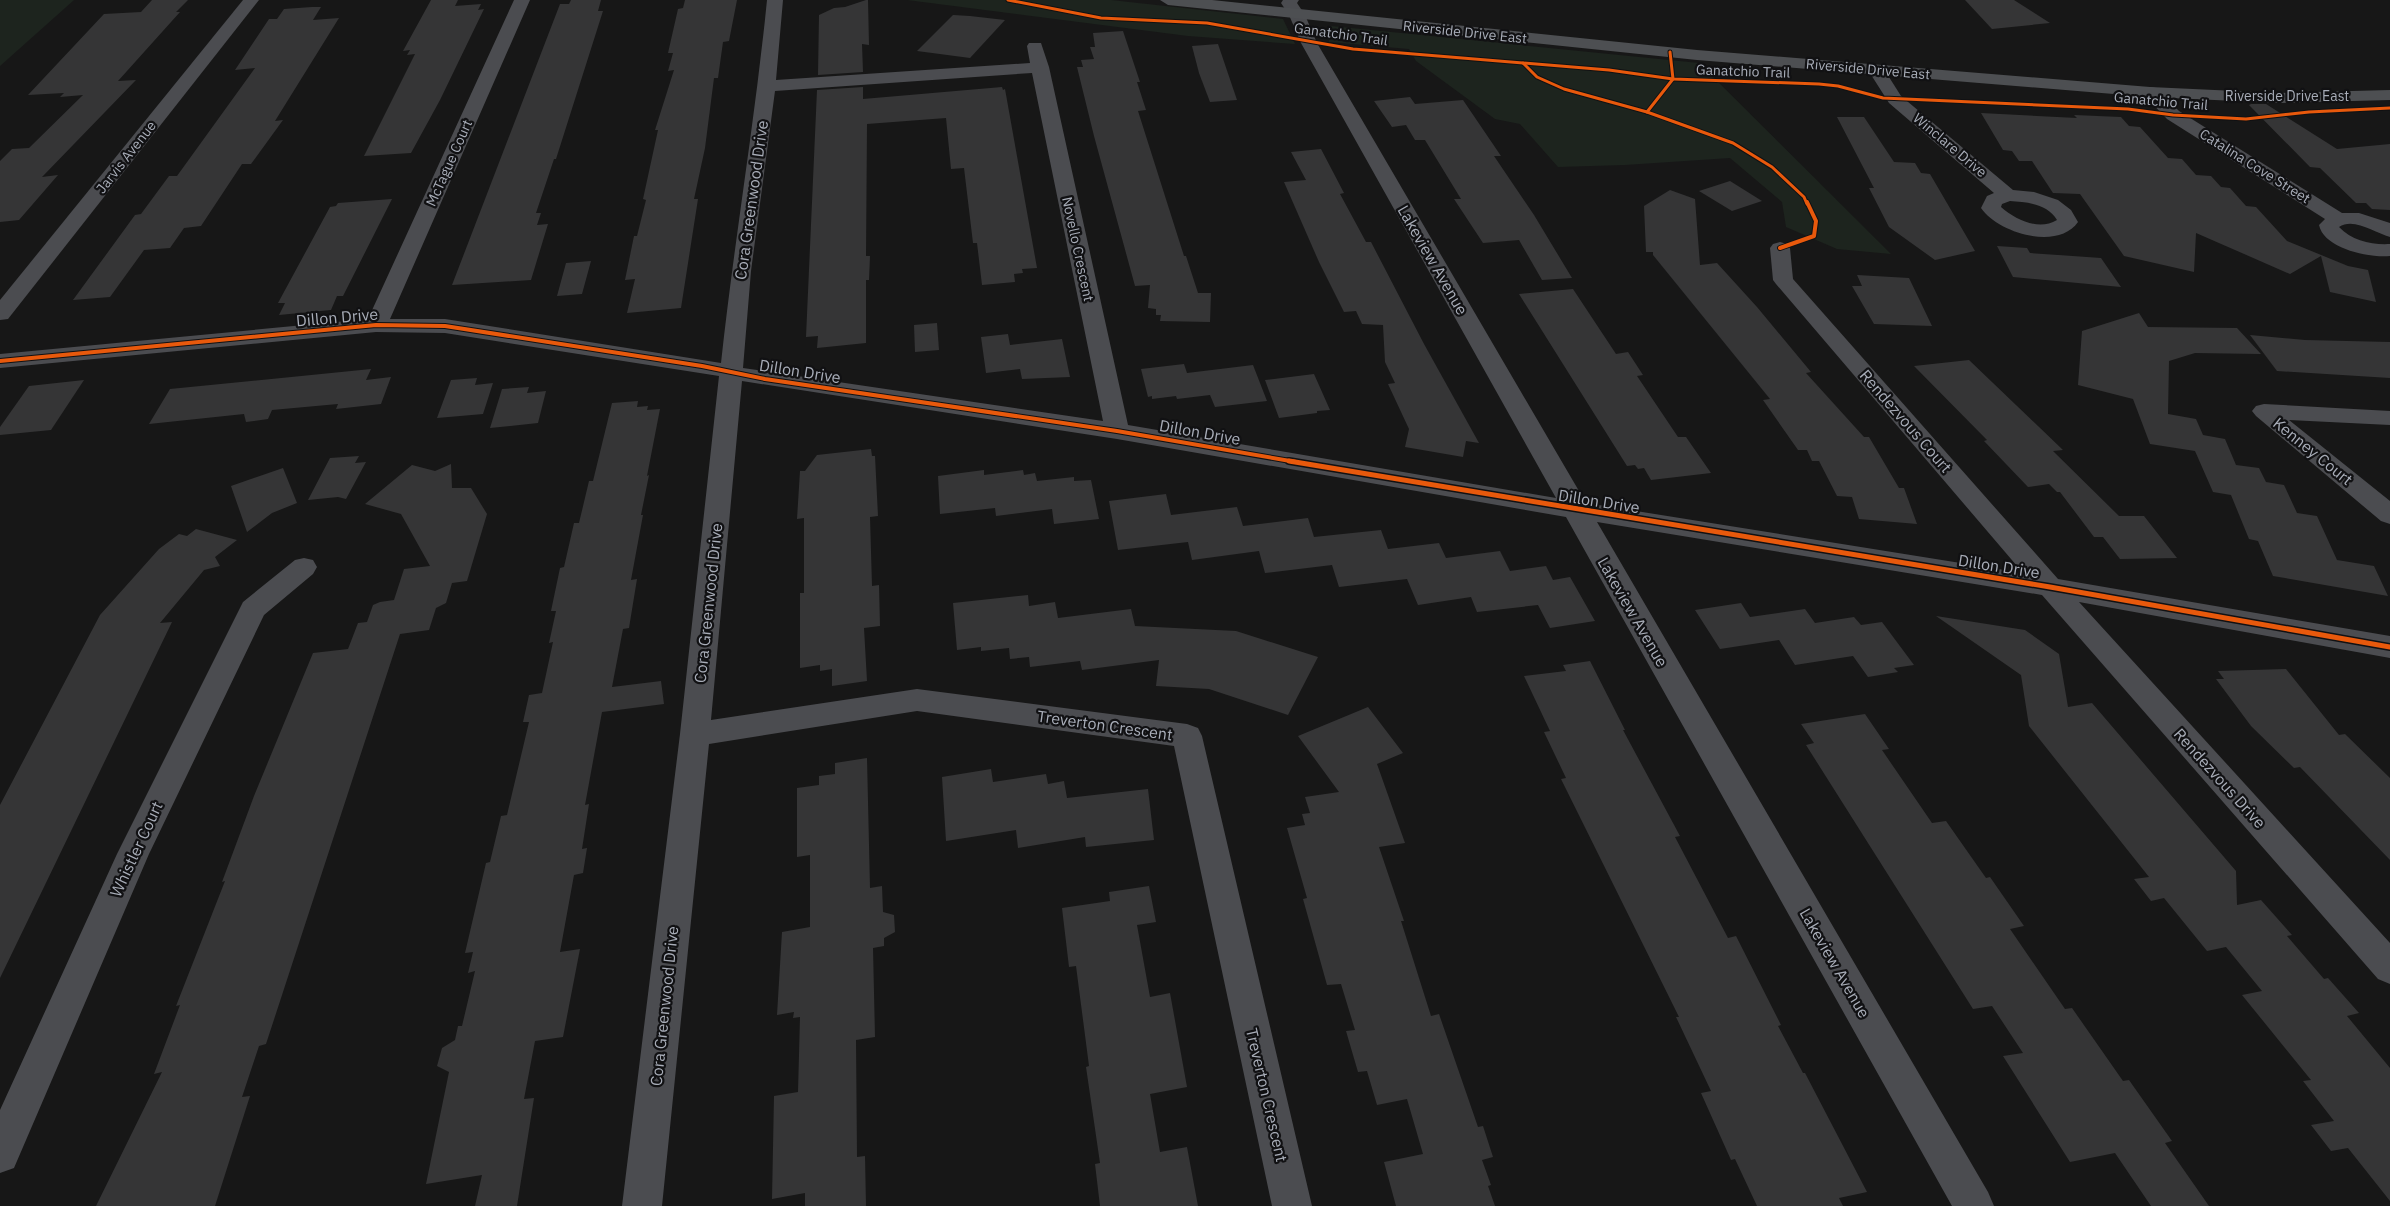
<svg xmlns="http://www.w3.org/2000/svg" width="2390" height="1206" font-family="'IBM Plex Sans',sans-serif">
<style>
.green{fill:#1d241e}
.building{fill:#353536}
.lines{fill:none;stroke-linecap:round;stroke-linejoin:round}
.minor{fill:#4b4c50;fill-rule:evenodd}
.major{fill:#4d4f52;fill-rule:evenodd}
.cycleway-far2-casing{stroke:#111113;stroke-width:5}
.cycleway-far1-casing{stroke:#111113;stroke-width:6}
.cycleway-casing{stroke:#111113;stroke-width:8}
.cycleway-far2{stroke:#e8590c;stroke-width:3}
.cycleway-far1{stroke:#e8590c;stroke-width:4}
.cycleway{stroke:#e8590c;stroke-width:5}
.labels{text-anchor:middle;stroke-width:4.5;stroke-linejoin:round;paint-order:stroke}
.far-street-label{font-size:14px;fill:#a8adb8;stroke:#111113}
.street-label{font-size:16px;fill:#a8adb8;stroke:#111113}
</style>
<rect width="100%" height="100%" fill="#171717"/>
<!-- green -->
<g class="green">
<polygon points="0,0 74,0 0,66"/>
<polygon points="907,0 1111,0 1283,19 1295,44 1188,36"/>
<polygon points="1331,26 1699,63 1891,254 1837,249 1786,227 1782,202 1730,158 1625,165 1558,167 1520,124 1495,119 1416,61 1409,49 1329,42"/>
</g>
<!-- building -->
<g class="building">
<polygon points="152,0 188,0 176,12 180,12 118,81 136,80 42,177 58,175 19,220 0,222 0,161 12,149 29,148 83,95 60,97 64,93 28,95 104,14 141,12"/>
<polygon points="431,0 458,0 455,6 481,4 478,10 484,9 440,100 411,153 364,156 415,54 407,55 410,50 403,51"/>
<polygon points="571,0 601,0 598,11 603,11 556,159 554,159 536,213 541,213 537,225 548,224 531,280 452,285 560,4 569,4"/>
<polygon points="685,0 737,0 729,41 723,42 718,78 714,78 705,148 694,199 698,199 681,308 627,313 635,279 625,280 634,236 637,236 646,200 643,199 658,130 655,130 674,70 668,71 673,53 668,53 678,9 683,8"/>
<polygon points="866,0 868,0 869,45 862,44 863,72 818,75 819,15 834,8 845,7"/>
<polygon points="1965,0 2014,0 2050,23 1992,29"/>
<polygon points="312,7 321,7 313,20 339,18 275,121 283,120 251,164 242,164 201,226 184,228 170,248 144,250 110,297 73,300 135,215 141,214 169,176 177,176 255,68 235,70 269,19 277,19 284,9"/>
<polygon points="953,15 970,16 1005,20 970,58 917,51"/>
<polygon points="1123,31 1140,82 1137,82 1146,110 1138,111 1184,256 1186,256 1198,293 1211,293 1210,322 1160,321 1161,315 1156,315 1156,309 1148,308 1150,285 1135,286 1094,136 1077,67 1083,67 1081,60 1094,59 1090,47 1095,47 1093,33"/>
<polygon points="1218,44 1237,100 1210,102 1199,73 1192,46"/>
<polygon points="863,87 863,99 1002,87 1003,90 1005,89 1037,268 1022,269 1023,273 1014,274 1015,282 982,285 977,243 973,243 964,168 951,169 946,118 867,124 866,256 870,256 869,280 866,280 866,343 817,348 818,336 806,337 817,90"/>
<polygon points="1410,97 1415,104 1463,100 1501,156 1494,156 1534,215 1572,278 1542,280 1519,240 1483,243 1454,199 1461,199 1425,140 1415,140 1406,125 1392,127 1374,101"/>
<polygon points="2251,104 2266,104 2337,149 2390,144 2390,210 2372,209 2366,203 2356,203 2320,168 2310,167 2249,105"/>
<polygon points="1981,113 2077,118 2074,115 2121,117 2129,126 2140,127 2168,158 2182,159 2196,175 2211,176 2221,187 2230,188 2246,206 2256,207 2287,241 2348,266 2368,270 2376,302 2330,292 2321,256 2290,274 2196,233 2194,272 2124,256 2080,194 2053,193 2032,161 2019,161 2012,151 2003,150"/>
<polygon points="1837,117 1864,117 1894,162 1915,163 1921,173 1930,174 1975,251 1935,260 1889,227 1869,188 1874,188"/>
<polygon points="1321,149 1344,193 1340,194 1366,242 1371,242 1424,344 1479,443 1466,441 1463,457 1405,447 1409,429 1388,384 1395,383 1385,362 1383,325 1362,324 1356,311 1344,312 1319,262 1284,182 1306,180 1291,152"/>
<polygon points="1730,181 1762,201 1732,211 1699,191"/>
<polygon points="1670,190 1695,199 1700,265 1717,263 1757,307 1811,372 1806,373 1864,437 1869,437 1899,488 1904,488 1917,524 1859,519 1852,497 1837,496 1819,461 1812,461 1807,450 1798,450 1763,400 1770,399 1653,255 1653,252 1646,252 1644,206"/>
<polygon points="392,199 343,296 337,296 331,310 279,315 285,303 278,303 330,207 336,206 338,203"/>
<polygon points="1997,246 2027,248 2030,253 2101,258 2121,287 2013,277"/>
<polygon points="591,261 582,294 557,296 566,263"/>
<polygon points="1857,275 1909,278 1932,326 1874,324 1852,286 1862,286"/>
<polygon points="1573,289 1616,354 1628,352 1643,375 1637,376 1678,437 1686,437 1711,473 1651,480 1644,468 1638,469 1635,465 1627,466 1519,294"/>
<polygon points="2139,313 2148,327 2237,328 2261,354 2195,353 2169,361 2168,414 2196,419 2203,435 2225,439 2236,465 2259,468 2266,482 2284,485 2297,513 2317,516 2337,560 2374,566 2388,596 2273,576 2258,541 2249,539 2231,495 2213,492 2195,451 2150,444 2133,399 2078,385 2082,331"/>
<polygon points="937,323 939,350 915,352 914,325"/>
<polygon points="1008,334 1010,345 1062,339 1070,377 1022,379 1020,369 986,373 981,337"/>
<polygon points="2250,335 2305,340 2390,342 2390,378 2277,371"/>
<polygon points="1969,360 2063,450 2053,451 2119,516 2144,516 2177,558 2120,559 2103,537 2094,537 2060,492 2057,492 2049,484 2028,487 1984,441 1987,440 1914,366"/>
<polygon points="1184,364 1187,373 1253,365 1267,401 1215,407 1210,395 1177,399 1176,396 1152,399 1152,396 1148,397 1141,369"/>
<polygon points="371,369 366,380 391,377 381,404 336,409 338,404 272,410 268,419 246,422 244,414 149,424 170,389"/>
<polygon points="1314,374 1330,410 1317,411 1317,413 1279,418 1265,380"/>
<polygon points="477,378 475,385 493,383 483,414 437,418 451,380"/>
<polygon points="84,380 51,430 0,435 0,427 29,386"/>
<polygon points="529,387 527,393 546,391 538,423 490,428 502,389"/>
<polygon points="638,401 637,407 648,406 647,410 660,409 647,476 649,475 641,515 643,515 631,580 637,579 629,628 623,629 612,687 661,681 664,704 602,712 585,805 589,804 582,849 587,848 583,873 574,875 560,952 580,949 563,1037 535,1041 524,1099 534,1098 517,1206 475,1206 482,1175 426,1184 449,1072 437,1066 442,1048 455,1040 458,1026 462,1026 475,971 468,973 473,952 465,953 486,863 490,862 501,816 507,815 529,722 523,722 529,695 542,693 553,642 549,643 556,611 551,611 560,568 564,567 574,523 579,523 589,481 593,481 612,403"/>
<polygon points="871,449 872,456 875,456 878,516 870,517 872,586 879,585 880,626 864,628 867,681 832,686 832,669 820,671 820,665 800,668 800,593 804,593 804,518 797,519 800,471 805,471 817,455"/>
<polygon points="359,456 355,463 366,462 346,499 338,497 308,500 330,458"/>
<polygon points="451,464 452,488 471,488 487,514 467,581 452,583 446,603 436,608 429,630 400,634 266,1044 259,1046 242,1097 250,1096 215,1206 96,1206 162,1072 154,1074 180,1005 176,1006 225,881 222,882 254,796 313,653 348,649 358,623 367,622 373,605 380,602 394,600 404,569 430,566 401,514 365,504 412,465 435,471"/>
<polygon points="283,468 297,503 272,513 247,532 231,486"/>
<polygon points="984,470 984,475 1023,470 1024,475 1035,473 1037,481 1074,477 1074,481 1091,480 1099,519 1054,524 1052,509 996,516 995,508 940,514 938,476"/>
<polygon points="1166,494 1171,515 1237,507 1243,526 1308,518 1314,537 1381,530 1388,549 1439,543 1446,558 1500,551 1510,571 1546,566 1553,580 1570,577 1595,621 1550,628 1538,605 1477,612 1471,597 1418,605 1407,579 1339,587 1332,565 1265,573 1259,551 1192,560 1188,542 1118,550 1109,501"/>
<polygon points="196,529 237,540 215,557 220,566 204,570 160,623 172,622 0,978 0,805 100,615 159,549 179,534 187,536"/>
<polygon points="1028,595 1029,606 1055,602 1058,618 1131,609 1135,626 1236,631 1318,657 1288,715 1209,689 1156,686 1159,660 1082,670 1080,661 1030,667 1029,657 1010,659 1009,648 981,651 981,647 957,650 953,603"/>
<polygon points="1741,603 1750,617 1805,609 1815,623 1854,617 1861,625 1882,622 1914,665 1894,668 1898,672 1868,677 1853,656 1795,665 1779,640 1720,649 1695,610"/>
<polygon points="1936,616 2025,630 2059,654 2068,707 2092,703 2236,871 2237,905 2261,900 2292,935 2287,936 2324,979 2328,978 2359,1013 2347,1016 2390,1068 2390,1201 2348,1148 2331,1151 2311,1125 2334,1121 2303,1081 2311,1080 2242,995 2262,991 2226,947 2207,951 2164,898 2151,901 2134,879 2149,877 2029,726 2021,675"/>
<polygon points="1590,661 1625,730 1623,730 1680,836 1675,837 1728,938 1736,936 1781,1025 1778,1026 1803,1073 1805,1073 1867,1192 1839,1198 1843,1206 1757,1206 1735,1159 1731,1160 1701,1093 1711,1091 1676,1017 1679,1017 1561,779 1566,778 1544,732 1550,731 1524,676 1566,671 1563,665"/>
<polygon points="2286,669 2339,735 2345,734 2390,778 2390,860 2300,767 2294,768 2251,726 2216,679 2224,679 2218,671"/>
<polygon points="1368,707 1403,753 1377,764 1405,843 1379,847 1404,921 1401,921 1431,1016 1439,1014 1478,1127 1483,1126 1493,1157 1482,1160 1491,1185 1488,1186 1495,1206 1396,1206 1384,1162 1423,1154 1407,1099 1377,1105 1367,1071 1358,1072 1346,1031 1355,1030 1341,984 1327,985 1303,899 1307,898 1287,828 1305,825 1302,814 1310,813 1305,797 1339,792 1298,736"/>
<polygon points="1865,714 1889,749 1882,750 1932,823 1946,821 1986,878 1990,877 2024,926 2010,929 2065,1009 2072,1008 2123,1081 2129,1080 2172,1141 2165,1143 2209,1206 2151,1206 2115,1153 2070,1162 2003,1056 2023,1053 1992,1006 1973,1009 1806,745 1814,743 1801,724"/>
<polygon points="867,758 870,888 882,886 883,912 894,915 895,932 884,938 884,946 873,948 875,1037 856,1040 857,1157 865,1156 866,1206 805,1206 805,1193 772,1199 774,1096 798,1092 800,1017 793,1018 794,1012 777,1015 782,932 810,927 810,855 797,857 797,788 819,785 819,776 835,774 835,763"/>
<polygon points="991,769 993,782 1046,774 1048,784 1064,781 1067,798 1148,789 1154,840 1086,847 1085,837 1018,848 1016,830 946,841 942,777"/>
<polygon points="1149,886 1156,922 1137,925 1150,997 1170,993 1187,1087 1150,1094 1160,1152 1187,1147 1198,1206 1100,1206 1095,1164 1100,1163 1086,1067 1089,1066 1076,966 1069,967 1062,908 1110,901 1109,892"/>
</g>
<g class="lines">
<!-- minor -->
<g class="minor">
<polygon points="243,0 259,0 8,319 0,320 0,300"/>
<path d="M514,0H530L390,319H445L721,363C734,242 755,121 767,0H783L776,80L1030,63L1027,46L1029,43H1041L1049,67L1128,425L1556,498L1301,43L1289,15L1281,3L1283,0H1299L1297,3L1305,15L1317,43L1586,503L2023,573L1776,284L1773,280L1770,248L1773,244L1780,242L1787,244L1790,248L1793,279L2058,579L2390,636V658L2079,602L2390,943V984L2378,979L2042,595L1597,522L1988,1192L1994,1206H1952L1566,517L1117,439L742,381L711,720L917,689L1187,724L1198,728L1202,736L1312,1206H1272L1174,746L917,711L709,744L662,1206H622L680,734L719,376L445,333L376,332L0,368V354L368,319ZM1032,73L1103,421L743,368L751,271L775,91Z"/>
<path d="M1876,65L1882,66L1901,96L2013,190L2034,192L2058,200L2071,210L2078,222C2058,251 1998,233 1981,208L1987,196L1994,193L1889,103L1868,70L1870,66ZM2010,201C2027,202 2048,204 2057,220C2039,231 2016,220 2001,207L2002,204Z"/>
<path d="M2150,87L2156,88L2179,111L2342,213H2359L2390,223V237C2375,233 2354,217 2339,227C2352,241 2372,245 2390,244V256C2370,258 2324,249 2319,225L2325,219L2167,119L2141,92L2144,88Z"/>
<polygon points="2264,404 2390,411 2390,425 2289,420 2390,501 2390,524 2381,521 2256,416 2252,411 2256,406"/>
<polygon points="304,558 313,560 317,567 313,574 264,615 149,854 14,1168 0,1173 0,1110 117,854 243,602 295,560"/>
</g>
<!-- major -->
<polygon class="major" points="1160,0 1212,0 1697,50 2150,87 2279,93 2390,90 2390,100 2279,103 2150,97 1697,60 1168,5"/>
<!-- cycleway-far2 casing -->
<g class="cycleway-far2-casing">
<g id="cycleway-far2">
<polyline points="1008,0 1101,18 1207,23 1353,49 1609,70 1673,79 1819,84 1838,86 1883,98 2128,109 2173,115 2246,119 2309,112 2390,108"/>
<polyline points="1523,63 1537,77 1564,89 1647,112 1733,143 1772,167 1804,197 1807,204"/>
<polyline points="1647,112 1673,79 1670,52"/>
</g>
</g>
<!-- cycleway-far1 casing -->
<g class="cycleway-far1-casing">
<g id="cycleway-far1">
<polyline points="1780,248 1814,236 1816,221 1807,202"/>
<polyline points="0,361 376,325 445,326 702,366 765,379 1117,431 1296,462"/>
</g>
</g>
<!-- cycleway casing -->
<g class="cycleway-casing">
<polyline id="cycleway" points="1289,461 2050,587 2390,647"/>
</g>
<!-- cycleway-far2 -->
<use href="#cycleway-far2" class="cycleway-far2"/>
<!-- cycleway-far1 -->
<use href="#cycleway-far1" class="cycleway-far1"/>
<!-- cycleway -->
<use href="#cycleway" class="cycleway"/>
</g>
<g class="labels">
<!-- far-street labels -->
<g class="far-street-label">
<text transform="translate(1465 32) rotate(6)" y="5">Riverside Drive East</text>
<text transform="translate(1341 34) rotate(8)" y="5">Ganatchio Trail</text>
<text transform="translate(1868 69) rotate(5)" y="5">Riverside Drive East</text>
<text transform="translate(1743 71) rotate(2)" y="5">Ganatchio Trail</text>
<text x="2287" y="101">Riverside Drive East</text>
<text transform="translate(2161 101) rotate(5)" y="5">Ganatchio Trail</text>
<text transform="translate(1950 145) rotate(40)" y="5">Winclare Drive</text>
<text transform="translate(126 157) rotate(-52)" y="5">Jarvis Avenue</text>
<text transform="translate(449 163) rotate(-66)" y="5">McTague Court</text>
<text transform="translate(2255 166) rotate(32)" y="5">Catalina Cove Street</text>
<text transform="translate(1078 249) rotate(78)" y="5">Novello Crescent</text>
</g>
<!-- street labels -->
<g class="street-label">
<text transform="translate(751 200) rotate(-82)" y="6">Cora Greenwood Drive</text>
<text transform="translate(1433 260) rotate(60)" y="6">Lakeview Avenue</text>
<text transform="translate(337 317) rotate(-5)" y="6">Dillon Drive</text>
<text transform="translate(800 371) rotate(9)" y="6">Dillon Drive</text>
<text transform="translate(1906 421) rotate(49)" y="6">Rendezvous Court</text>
<text transform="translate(1200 432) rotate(10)" y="6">Dillon Drive</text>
<text transform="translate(2313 451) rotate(39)" y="6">Kenney Court</text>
<text transform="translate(1599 501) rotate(9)" y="6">Dillon Drive</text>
<text transform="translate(1999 566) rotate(9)" y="6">Dillon Drive</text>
<text transform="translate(708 603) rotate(-84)" y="6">Cora Greenwood Drive</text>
<text transform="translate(1633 612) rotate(60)" y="6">Lakeview Avenue</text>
<text transform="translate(1105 725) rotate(8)" y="6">Treverton Crescent</text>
<text transform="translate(2220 778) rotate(48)" y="6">Rendezvous Drive</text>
<text transform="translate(136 849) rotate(-65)" y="6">Whistler Court</text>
<text transform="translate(1835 963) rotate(60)" y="6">Lakeview Avenue</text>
<text transform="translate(664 1006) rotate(-84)" y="6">Cora Greenwood Drive</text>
<text transform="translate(1267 1095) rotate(77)" y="6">Treverton Crescent</text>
</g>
</g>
</svg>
